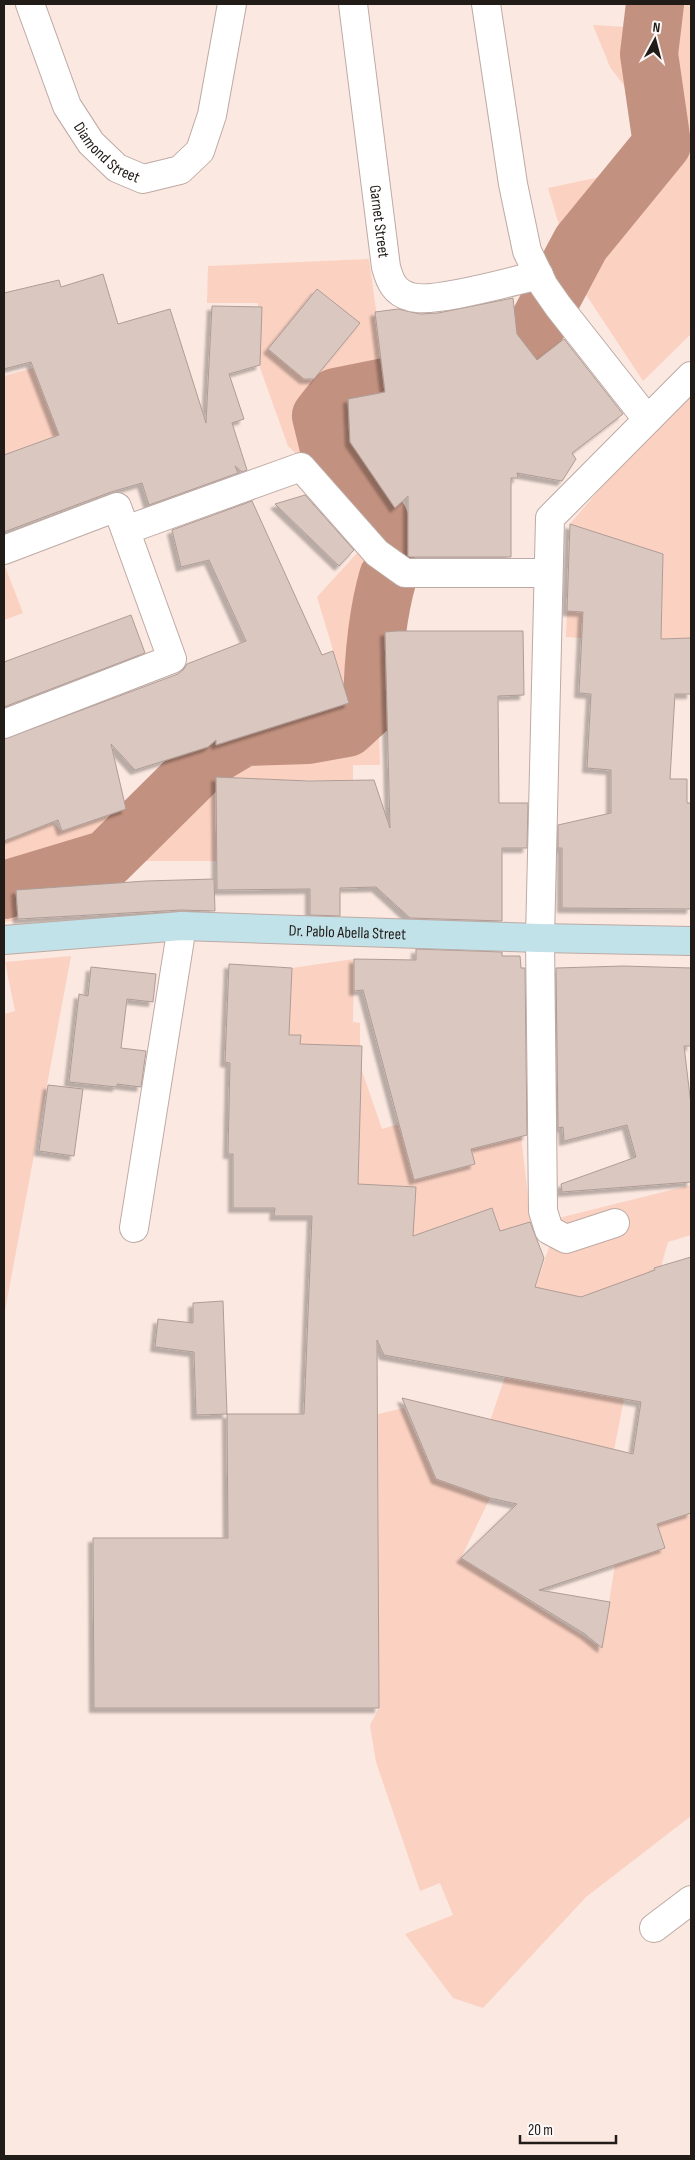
<svg xmlns="http://www.w3.org/2000/svg" width="695" height="2160" font-family="'Sofia Sans Condensed',sans-serif">
<style>
.green{fill:#fbd1c1}
.lines{fill:none;stroke-linecap:round;stroke-linejoin:round}
.river{stroke:#c2917f;stroke-width:58}
.building{fill:#dac7c0;stroke:#ae9c96;filter:url(#shadow)}
.street-casing{stroke:#bdaaa4;stroke-width:30}
.secondary-casing{stroke:#bdaaa4;stroke-width:30}
.street{stroke:#fff;stroke-width:28}
.secondary{stroke:#c2e2ea;stroke-width:28}
.labels{text-anchor:middle;stroke-width:4;stroke-linejoin:round;paint-order:stroke}
.street-label{font-size:16px;fill:#221c19;stroke:#fcf8f7}
</style>
<defs>
<filter id="shadow"><feDropShadow dx="-4.5" dy="4.5" stdDeviation="1" flood-color="#0004"/></filter>
</defs>
<rect width="100%" height="100%" fill="#fbe8e0"/>
<!-- green -->
<g class="green">
<polygon points="664,4 691,4 691,334 643,381 575,278 548,188 628,171 664,139 610,67 593,25 658,29"/>
<polygon points="369,259 387,391 342,407 350,442 411,531 397,585 397,631 385,633 379,727 380,765 353,765 353,780 278,780 278,814 217,861 131,861 108,884 16,890 18,920 4,922 4,840 52,822 62,831 154,799 202,750 349,703 317,597 357,553 366,520 288,446 259,365 258,303 207,303 208,266"/>
<polygon points="33,368 59,435 4,455 4,376"/>
<polygon points="691,387 691,638 667,638 662,643 566,637 567,611 662,614 663,554 570,524 657,422"/>
<polygon points="4,564 23,613 4,620"/>
<polygon points="71,956 4,1316 4,1014 15,1011 5,962"/>
<polygon points="354,959 353,1022 360,1023 360,1065 382,1129 399,1124 438,1173 475,1164 471,1149 521,1136 531,1222 500,1231 492,1208 413,1236 358,1184 346,1157 338,1045 300,1044 289,1035 292,968"/>
<polygon points="691,1185 691,1235 668,1242 656,1284 581,1297 543,1289 624,1399 614,1450 513,1425 486,1433 559,1218"/>
<polygon points="404,1408 436,1479 490,1498 461,1558 602,1648 615,1564 665,1547 657,1524 691,1513 691,1816 586,1897 483,2008 453,1998 405,1934 453,1915 440,1883 420,1891 376,1762 370,1725 379,1708 378,1414"/>
</g>
<g class="lines">
<!-- river -->
<g class="river">
<polyline points="389,544 379,519 330,453 321,416 336,397 490,366 530,339 581,243 662,144 649,54 655,4"/>
<path d="M4,890L107,859L210,757L244,737L308,735L347,728L372,705C373,663 376,618 388,577"/>
</g>
</g>
<!-- building -->
<g class="building">
<polygon points="103,274 118,324 170,309 206,423 212,306 262,307 260,365 229,374 244,419 232,423 247,470 242,472 235,466 238,473 149,505 142,483 111,492 4,532 4,455 59,435 31,362 4,369 4,293 59,280 61,287"/>
<polygon points="317,289 360,323 314,379 304,379 268,349"/>
<polygon points="513,298 517,334 537,360 564,339 623,414 572,453 576,459 562,481 517,473 518,478 511,478 511,557 410,557 408,556 408,496 395,508 350,442 348,399 385,392 375,312 398,309 420,314 438,313"/>
<polygon points="305,495 354,550 339,566 275,504"/>
<polygon points="252,501 322,655 333,651 349,703 216,745 216,740 208,747 135,770 111,744 126,809 62,831 58,820 4,841 4,739 178,674 184,669 187,664 246,641 209,560 181,567 172,530"/>
<polygon points="570,524 663,554 661,639 691,638 691,694 675,694 670,779 687,779 687,803 691,803 691,909 562,908 562,848 558,848 558,825 611,813 611,770 587,768 591,694 579,693 583,612 567,611"/>
<polygon points="131,615 145,653 4,707 4,662"/>
<polygon points="397,631 523,631 524,695 498,696 499,803 528,803 527,848 502,848 502,921 410,918 376,887 340,888 340,916 310,915 310,889 217,890 216,777 308,781 374,780 390,828 385,632"/>
<polygon points="214,879 215,911 181,910 18,919 16,890 146,881"/>
<polygon points="416,949 502,952 502,956 520,956 521,968 525,968 527,1135 471,1149 475,1164 414,1180 363,990 354,991 354,959 416,960"/>
<polygon points="229,964 292,968 289,1035 301,1035 300,1044 362,1046 358,1184 416,1187 413,1236 492,1208 500,1231 530,1222 544,1258 535,1287 581,1297 655,1270 654,1268 691,1257 691,1513 657,1524 665,1548 539,1590 610,1602 602,1648 585,1634 461,1558 517,1504 490,1498 436,1479 402,1398 633,1454 641,1402 384,1355 377,1340 379,1708 94,1708 93,1538 228,1538 227,1414 304,1414 312,1216 274,1216 275,1208 233,1208 233,1154 228,1154 230,1063 225,1062"/>
<polygon points="623,966 691,968 691,1046 684,1046 691,1105 691,1182 562,1192 561,1184 636,1157 627,1125 564,1141 563,1127 558,1128 556,968"/>
<polygon points="91,967 156,974 153,1002 127,999 121,1048 146,1051 141,1087 117,1084 117,1087 69,1082 79,994 88,996"/>
<polygon points="48,1085 83,1089 74,1156 39,1151"/>
<polygon points="223,1301 227,1414 196,1415 194,1352 155,1347 158,1319 193,1323 193,1303"/>
</g>
<g class="lines">
<!-- street casing -->
<g class="street-casing">
<g id="street">
<path id="s1" d="M30,4L67,106L91,143L117,168L143,179L180,170L200,151L212,115L232,4"/>
<path id="s2" d="M353,4L386,267C390,282 395,293 411,297C434,304 512,281 539,275"/>
<polyline points="486,4 513,184 527,251 544,286 558,306 647,419"/>
<polyline points="126,530 301,467 377,553 405,573 548,573"/>
<polyline points="4,550 117,507 172,659 4,724"/>
<polyline points="615,1223 566,1239 549,1230 543,1211 540,938 550,518 691,376"/>
<polyline points="134,1228 182,926"/>
<polyline points="654,1928 691,1900"/>
</g>
</g>
<!-- secondary casing -->
<g class="secondary-casing">
<g id="secondary">
<path id="s3" d="M4,940L182,926L540,938L691,941"/>
</g>
</g>
<!-- street -->
<use href="#street" class="street"/>
<!-- secondary -->
<use href="#secondary" class="secondary"/>
</g>
<g class="labels">
<!-- street labels -->
<g class="street-label">
<text dy="6" stroke="none"><textPath href="#s1" startOffset="171">Diamond Street</textPath></text>
<text dy="6" stroke="none"><textPath href="#s2" startOffset="219">Garnet Street</textPath></text>
<text dy="6" stroke="none"><textPath href="#s3" startOffset="344">Dr. Pablo Abella Street</textPath></text>
</g>
</g>
<!-- border -->
<rect width="695" height="2160" fill="none" stroke="#221c19" stroke-width="10"/>
<!-- north arrow -->
<g transform="translate(655 40) rotate(7)" stroke="#fcf8f7" stroke-width="4" paint-order="stroke">
<path d="M0-4L9 19L0 12L-9 19Z" fill="#221c19"/>
<text y="-8" font-size="14" font-weight="bold" text-anchor="middle" fill="#221c19">N</text>
</g>
<!-- scale -->
<path d="M520 2135v8h96v-8" fill="none" stroke="#221c19" stroke-width="2.5"/>
<text x="528" y="2135" font-size="15" fill="#221c19" stroke="#fcf8f7" stroke-width="4" paint-order="stroke">20 m</text>
</svg>
